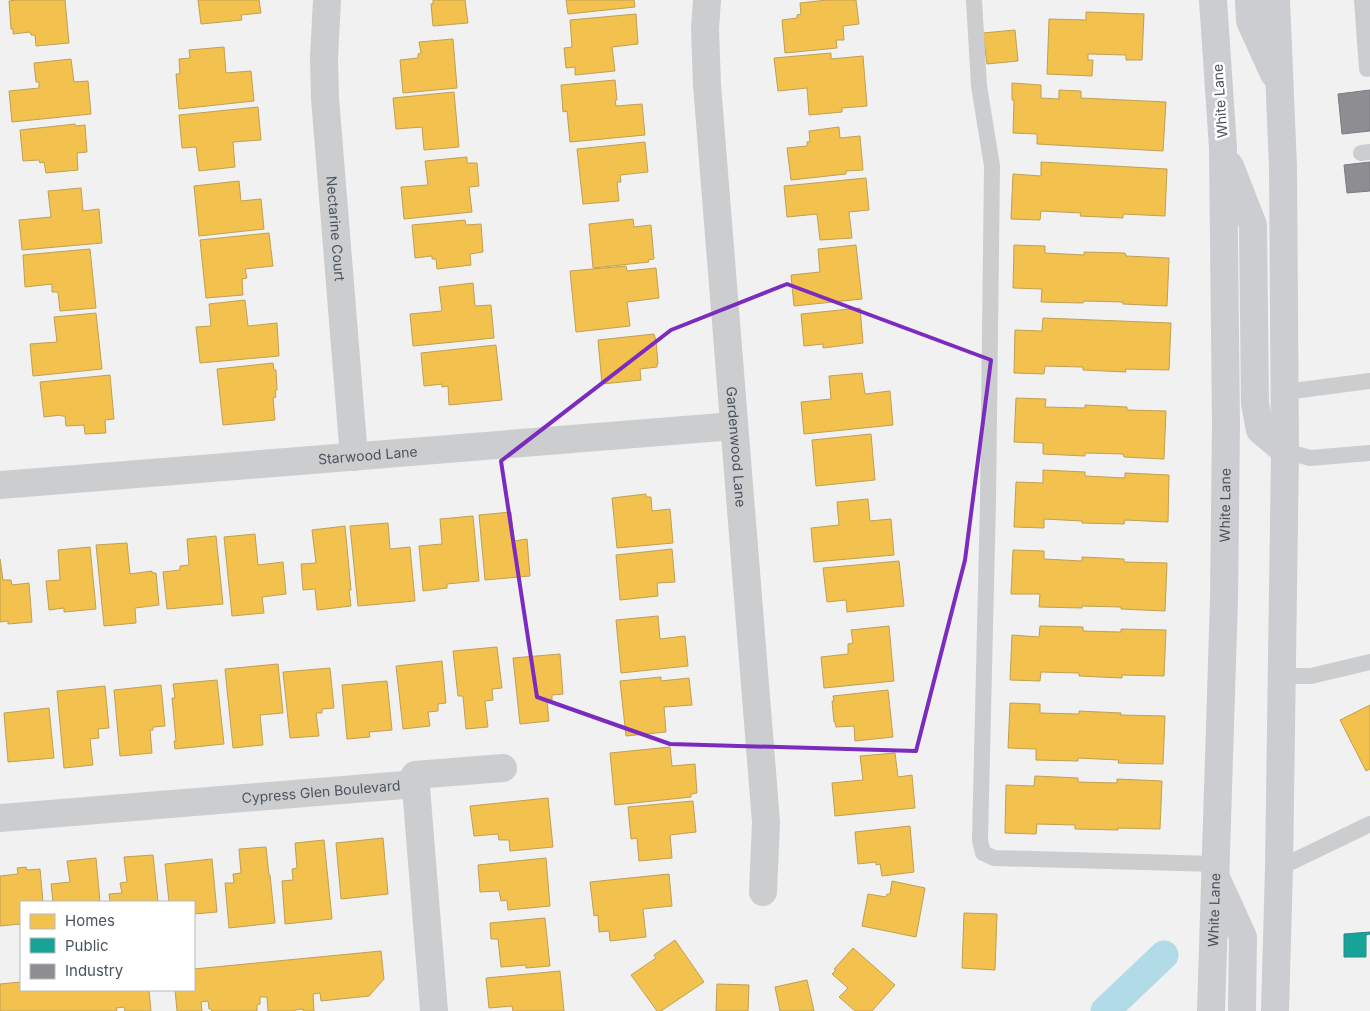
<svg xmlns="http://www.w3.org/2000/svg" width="1370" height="1011" font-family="Inter,sans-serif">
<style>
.homes{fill:#f2c14e;stroke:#c0a052}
.public{fill:#17a398;stroke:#268b86}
.industry{fill:#8d8d92;stroke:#797c82}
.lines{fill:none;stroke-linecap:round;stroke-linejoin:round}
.canal{stroke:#b1dbe6;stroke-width:29}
.service{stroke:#cbcdcf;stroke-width:16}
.minor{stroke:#cbcdcf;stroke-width:28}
.secondary{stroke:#cccdd0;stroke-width:28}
.marked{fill:none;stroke:#7b2cbf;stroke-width:4;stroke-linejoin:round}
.labels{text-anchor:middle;stroke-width:5;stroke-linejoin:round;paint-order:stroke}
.street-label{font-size:14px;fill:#4a535c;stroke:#fff}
</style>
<rect width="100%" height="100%" fill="#f1f1f1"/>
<!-- homes -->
<g class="homes">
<polygon points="16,0 65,0 69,43 36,46 35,35 31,35 30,32 13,34 13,29 11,29 9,1"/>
<polygon points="198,0 259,0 261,13 241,15 242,20 201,24"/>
<polygon points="433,0 465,0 468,23 433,26 431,4 433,4"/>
<polygon points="566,0 634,0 635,7 568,14"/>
<polygon points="827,0 856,0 859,24 843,26 844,40 836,40 837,48 785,53 782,20 797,18 797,15 801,14 800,3"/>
<polygon points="1086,12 1144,14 1142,60 1126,60 1126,55 1088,54 1088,60 1093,60 1092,76 1047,74 1049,19 1086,20"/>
<polygon points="636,14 638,44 612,47 615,71 575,75 575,67 566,68 564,48 572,47 570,20"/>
<polygon points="1015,30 1018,61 987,64 983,33"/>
<polygon points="453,39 457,88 403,93 400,60 418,58 418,54 421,53 419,42"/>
<polygon points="224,47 226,73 251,71 254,101 179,109 176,74 180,74 179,59 190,58 189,50"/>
<polygon points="831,53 831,59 863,56 867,106 842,108 842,112 809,115 807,88 778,91 774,58"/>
<polygon points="71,59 74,82 88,81 91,114 12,122 9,91 39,88 39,82 36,82 34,63"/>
<polygon points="615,80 617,100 615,100 616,106 642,104 645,135 570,142 567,111 563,112 561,85"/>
<polygon points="1012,83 1041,85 1041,98 1059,99 1059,90 1081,91 1081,98 1166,102 1163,151 1037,144 1037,134 1013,133 1014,100 1012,100"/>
<polygon points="454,92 459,147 424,150 422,127 396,129 393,98"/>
<polygon points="258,107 261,140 233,142 235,167 199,171 196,147 182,148 179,115"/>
<polygon points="75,124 75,126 85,125 87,152 77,153 78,170 46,173 44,162 40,163 39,160 23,161 20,130"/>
<polygon points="839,127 840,138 860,136 863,170 846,171 846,174 791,180 787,148 807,146 807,142 810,142 809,131"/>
<polygon points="645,142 648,172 620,175 621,182 617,182 619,201 583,204 577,149"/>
<polygon points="467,157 467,163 477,163 479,186 469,187 472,212 404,219 401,187 428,185 425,161"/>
<polygon points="1041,162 1167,169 1165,216 1123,214 1123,218 1080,216 1081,213 1041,211 1040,220 1011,219 1013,174 1041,176"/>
<polygon points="866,178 869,210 849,212 852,238 820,240 817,214 787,217 784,186"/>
<polygon points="239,181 241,201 261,199 264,229 199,236 194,186"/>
<polygon points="81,188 83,211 99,209 102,243 22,250 19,220 51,217 48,191"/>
<polygon points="633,219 634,227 651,225 654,259 648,260 649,262 593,268 589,224"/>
<polygon points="465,220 466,225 481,224 483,252 470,254 471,265 437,269 436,259 432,259 432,256 415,258 412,225"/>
<polygon points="269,233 273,266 245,269 247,278 242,279 243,295 206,298 200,240"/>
<polygon points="856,245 862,299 794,306 791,275 820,272 818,249"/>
<polygon points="1014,245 1045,246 1045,253 1084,255 1084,252 1125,253 1126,256 1169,258 1167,306 1123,304 1123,302 1084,301 1083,303 1041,302 1042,289 1013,288"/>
<polygon points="90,249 96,308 60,311 58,292 52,292 52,284 25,287 23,255"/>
<polygon points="626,266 627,271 656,268 659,298 627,302 630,326 576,332 570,271"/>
<polygon points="473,283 475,306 491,305 494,338 413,346 410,314 442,311 439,287"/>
<polygon points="245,300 248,326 277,323 279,356 200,363 196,327 211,326 209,304"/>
<polygon points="860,308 863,343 823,348 823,344 804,346 801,314"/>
<polygon points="96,313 102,369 33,376 30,344 57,342 54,317"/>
<polygon points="1043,318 1171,323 1169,370 1125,369 1126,372 1083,370 1083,367 1045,366 1044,374 1014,373 1015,330 1042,331"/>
<polygon points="654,334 656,341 658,364 657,364 657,367 640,369 641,380 602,384 598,340"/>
<polygon points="496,345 502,400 449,405 448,386 442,387 442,384 424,386 421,353"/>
<polygon points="273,363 274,370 276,370 277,390 275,391 276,397 273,398 275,420 223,425 217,369"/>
<polygon points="862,373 865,394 890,391 893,425 804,434 801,402 831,399 829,376"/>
<polygon points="110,375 114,419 105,420 106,433 85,434 84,425 66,426 65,416 61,416 61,415 44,417 40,382"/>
<polygon points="1016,398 1046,399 1045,407 1085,408 1085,405 1127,407 1127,410 1166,411 1164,459 1124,457 1123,454 1085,453 1085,456 1043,454 1043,443 1014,442"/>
<polygon points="871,434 875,480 816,486 812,440"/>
<polygon points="1043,470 1085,472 1085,476 1125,478 1125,473 1169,475 1168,522 1125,520 1124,524 1082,523 1082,521 1044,519 1044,528 1014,527 1016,482 1043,483"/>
<polygon points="646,494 646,497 651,497 652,511 670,509 673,543 617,548 612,498"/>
<polygon points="868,499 870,521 891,519 894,555 814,562 811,528 839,525 837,502"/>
<polygon points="511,512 514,541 527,539 530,576 485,580 479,515"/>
<polygon points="473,516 479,581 447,584 447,588 423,591 419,546 442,544 440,519"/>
<polygon points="388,523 390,549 410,547 415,601 358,606 350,526"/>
<polygon points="345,526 351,590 349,590 351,606 317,610 315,589 303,590 301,564 316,563 312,530"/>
<polygon points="255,534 258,565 283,562 286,594 262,597 264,613 232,616 224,537"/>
<polygon points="216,536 223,604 167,609 163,572 180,570 180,566 189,565 187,539"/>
<polygon points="127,543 130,574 152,571 152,573 156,573 159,605 135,608 136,623 104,626 96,545"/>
<polygon points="90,547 96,609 64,612 64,608 49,610 46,581 60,580 58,550"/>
<polygon points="672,549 675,582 657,583 658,596 620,600 616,555"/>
<polygon points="1013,550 1044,551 1044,559 1082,561 1082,557 1124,559 1124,562 1167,563 1165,611 1121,609 1121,607 1082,606 1082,608 1039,607 1040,594 1011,594"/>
<polygon points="0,559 3,580 11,580 12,585 29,583 32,622 8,624 8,621 0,622"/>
<polygon points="899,561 904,606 847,612 846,600 827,602 823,568"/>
<polygon points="658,616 660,639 685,636 688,666 621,673 616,620"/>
<polygon points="889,626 894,681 824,688 821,657 848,654 848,644 853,643 851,630"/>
<polygon points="1040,626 1083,627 1083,631 1121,632 1121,629 1166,630 1164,676 1122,675 1122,678 1079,676 1079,673 1041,672 1040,681 1010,680 1012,635 1039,637"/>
<polygon points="497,647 502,688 492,689 493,700 485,701 488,727 466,729 463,696 458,696 453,651"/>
<polygon points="560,654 563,694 552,695 552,700 547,701 549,721 520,724 513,658"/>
<polygon points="442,661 446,703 438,704 438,711 428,712 430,726 403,729 396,666"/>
<polygon points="278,664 283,713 260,715 263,745 233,748 225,669"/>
<polygon points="330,668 334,708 322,709 322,713 316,713 319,736 290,738 283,672"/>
<polygon points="661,677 661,681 689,678 692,705 664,707 666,732 626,736 620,681"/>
<polygon points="217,680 224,744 175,749 174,741 176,741 172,698 175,698 173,684"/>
<polygon points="387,681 392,730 369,732 370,737 347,739 342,685"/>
<polygon points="161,685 165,726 153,727 153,730 150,730 152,753 120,756 114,690"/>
<polygon points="105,686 109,728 98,729 99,738 90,739 93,765 64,768 57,691"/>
<polygon points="888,690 893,737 855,741 854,726 836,727 835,722 834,722 832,701 834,701 833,696"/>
<polygon points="1010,703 1040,704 1040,713 1079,714 1079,711 1121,713 1120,715 1165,716 1163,764 1118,763 1119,760 1078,758 1078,761 1036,760 1036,749 1008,748"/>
<polygon points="1370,705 1370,769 1366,771 1340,720"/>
<polygon points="49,708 54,758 8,762 4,713"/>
<polygon points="670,747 672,766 695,764 697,793 691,794 691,797 615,805 610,753"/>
<polygon points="895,753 898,777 912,775 915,808 835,816 832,783 863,780 860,756"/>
<polygon points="1035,776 1078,778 1078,782 1117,783 1117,779 1162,781 1160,829 1118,828 1118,830 1075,829 1075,825 1037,824 1036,834 1005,833 1006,785 1034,786"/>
<polygon points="548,798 553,847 510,851 509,840 499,840 498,834 474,836 470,806"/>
<polygon points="693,801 696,832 670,835 672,858 639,861 637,838 631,839 628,807"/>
<polygon points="910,826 914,872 882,876 880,864 876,865 876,862 858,864 855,832"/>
<polygon points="383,838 388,894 341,899 336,843"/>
<polygon points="324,840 332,919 285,924 282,881 293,880 292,869 297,868 295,843"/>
<polygon points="266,847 269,875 270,875 275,923 229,928 225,883 234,883 233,874 241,873 239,849"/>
<polygon points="153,855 158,902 110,902 109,894 122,893 120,883 127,882 124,857"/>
<polygon points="96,858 100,902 53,902 51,884 70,882 67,861"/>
<polygon points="546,858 550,906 508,910 507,900 501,901 499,891 480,892 478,865"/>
<polygon points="212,859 217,912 194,914 194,902 169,902 165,864"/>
<polygon points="26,867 27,870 40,869 43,902 21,902 21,924 0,926 0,876 18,874 17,868"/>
<polygon points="669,874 672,906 643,909 646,937 610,941 609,931 599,932 598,915 594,916 590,882"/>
<polygon points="892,881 925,888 916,937 862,926 868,894 886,897 887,894 890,894"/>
<polygon points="964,913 997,914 995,970 962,968"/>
<polygon points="545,918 550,966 526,968 526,965 501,967 498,939 491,939 490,923"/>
<polygon points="675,940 704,982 661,1011 657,1011 631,975 656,958 654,955"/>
<polygon points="853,948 895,985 872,1011 855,1011 839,997 848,988 832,974 836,970 834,969"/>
<polygon points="381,951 384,979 369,996 321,1001 320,993 313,994 314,1011 303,1011 303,1009 295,1010 295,1011 268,1011 267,997 260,997 260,1004 257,1005 257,1011 212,1011 211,1009 209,1009 208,1001 201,1002 202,1011 177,1011 175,990 194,990 194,969"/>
<polygon points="560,971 564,1011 513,1011 512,1006 489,1008 486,978"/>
<polygon points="807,980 814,1011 780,1011 775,987"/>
<polygon points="21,982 21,990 149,990 151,1011 125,1011 124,1007 116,1008 117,1011 0,1011 0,984"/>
<polygon points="717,984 749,985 748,1011 716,1011"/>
</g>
<!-- public -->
<polygon class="public" points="1370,932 1370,934 1366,935 1366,957 1344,957 1344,934"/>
<!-- industry -->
<g class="industry">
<polygon points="1370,90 1370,131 1342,134 1338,94"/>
<polygon points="1370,162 1370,191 1347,193 1344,165"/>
</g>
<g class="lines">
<!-- canal -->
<polyline class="canal" points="1105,1011 1164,955"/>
<!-- service -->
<g class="service">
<polyline points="974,0 979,86 992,166 988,501 980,840 983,853 994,858 1216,864"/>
<polyline points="1362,0 1367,69"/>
<polyline points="1361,153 1370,152"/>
<polyline points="1285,392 1370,381"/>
<polyline points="1285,451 1310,458 1370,453"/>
<polyline points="1281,676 1311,676 1370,662"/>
<polyline points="1279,868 1370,824"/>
</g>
<!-- minor -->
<g class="minor">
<path id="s1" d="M327,0L324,58L325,98L354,457"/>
<path id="s2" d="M707,0L705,29L707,85L766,822L763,892"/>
<path id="s3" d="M0,485L734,426"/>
<path id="s4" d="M0,818L416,784"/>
<polyline points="434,1011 415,775 503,768"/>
</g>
<!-- secondary -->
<g class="secondary">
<polyline points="1249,0 1250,21 1274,74"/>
<polyline points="1230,166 1253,225 1255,404 1260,430 1285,451"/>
<polyline points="1218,882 1243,937 1242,1011"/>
<path id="s5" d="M1211,1011L1224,599L1226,424L1223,148L1213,0"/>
<polyline points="1275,1011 1279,868 1285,451 1283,167 1276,0"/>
</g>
</g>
<!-- marked area -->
<path class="marked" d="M787,284L991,360L965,560L916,751L670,744L537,697L501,461L671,330Z"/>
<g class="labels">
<!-- street labels -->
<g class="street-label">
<text transform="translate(1220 101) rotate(-94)" y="5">White Lane</text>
<text dy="5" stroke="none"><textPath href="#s1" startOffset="229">Nectarine Court</textPath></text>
<text dy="5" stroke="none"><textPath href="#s2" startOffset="448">Gardenwood Lane</textPath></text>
<text dy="5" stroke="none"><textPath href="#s3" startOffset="369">Starwood Lane</textPath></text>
<text dy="5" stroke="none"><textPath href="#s5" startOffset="506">White Lane</textPath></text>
<text dy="5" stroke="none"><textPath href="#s4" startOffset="322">Cypress Glen Boulevard</textPath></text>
<text dy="5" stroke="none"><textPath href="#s5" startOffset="101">White Lane</textPath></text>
</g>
</g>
<!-- legend -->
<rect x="20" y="901" width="175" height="90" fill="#ffffff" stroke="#b7babe"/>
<rect x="30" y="914" width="25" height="15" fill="#f2c14e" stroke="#b7babe"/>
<text x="65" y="926" font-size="15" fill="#4a535c">Homes</text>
<rect x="30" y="938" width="25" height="15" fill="#17a398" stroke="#b7babe"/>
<text x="65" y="951" font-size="15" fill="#4a535c">Public</text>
<rect x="30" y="964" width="25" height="15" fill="#8d8d92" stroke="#b7babe"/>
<text x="65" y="976" font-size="15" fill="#4a535c">Industry</text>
</svg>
